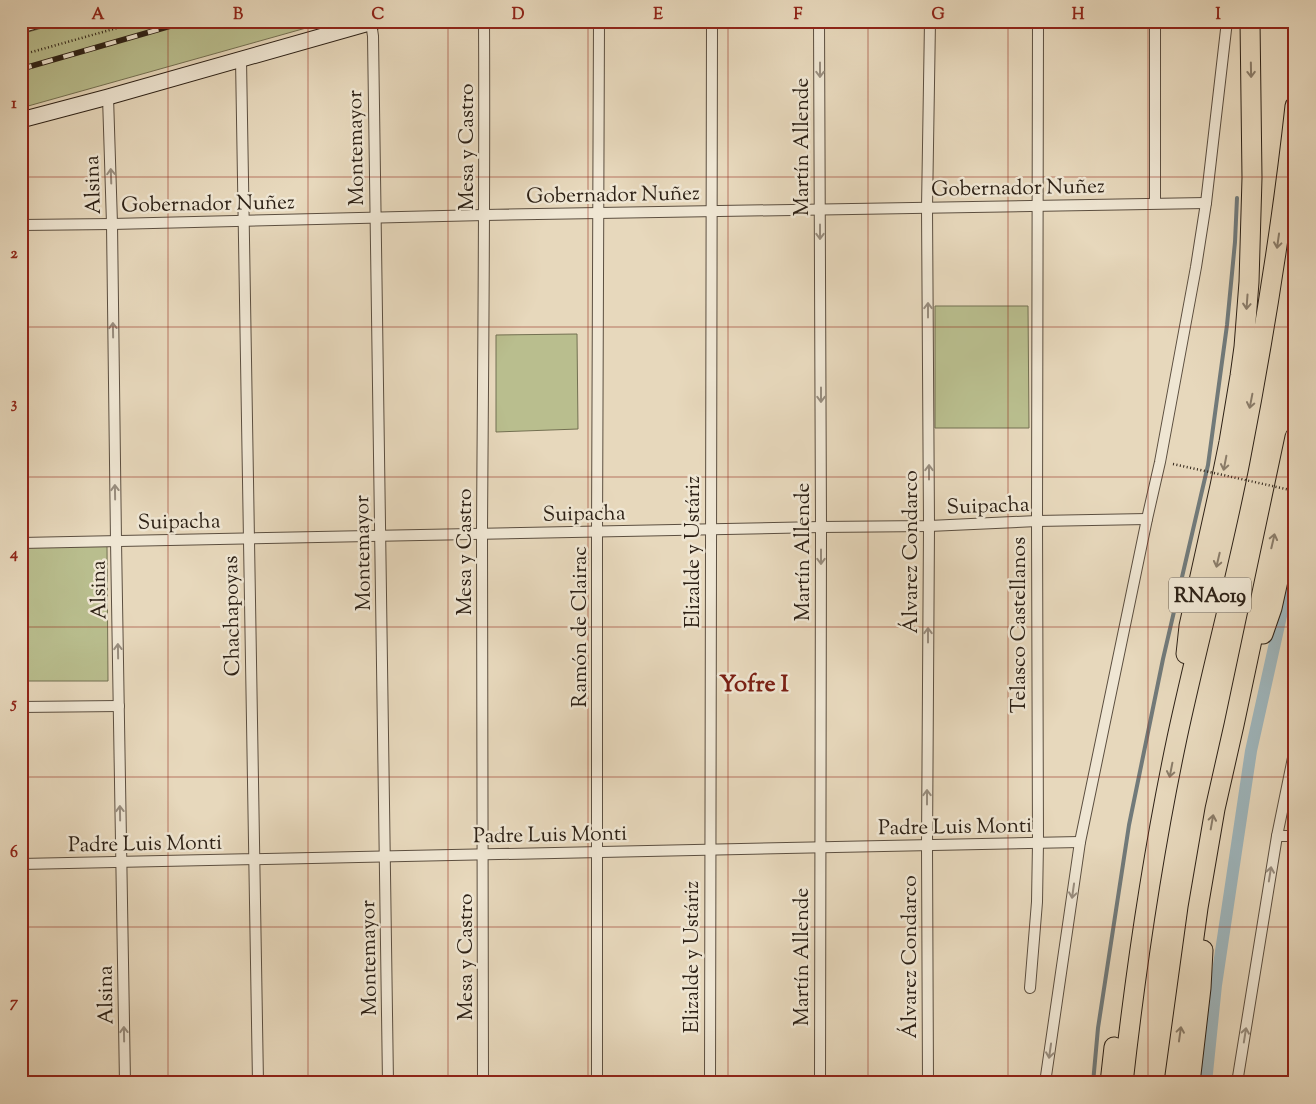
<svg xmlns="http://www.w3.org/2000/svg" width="1316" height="1104" font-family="'Sorts Mill Goudy',serif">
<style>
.green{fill:#b9be8e;stroke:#737052}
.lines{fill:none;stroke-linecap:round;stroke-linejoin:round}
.stream{stroke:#717a7a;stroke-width:4}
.canal{stroke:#9eb6bd;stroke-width:12}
.street-casing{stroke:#5c4f40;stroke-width:12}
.secondary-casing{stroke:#2d2116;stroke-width:17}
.highway-casing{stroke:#2d2116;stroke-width:21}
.path{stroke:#2d2116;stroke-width:2.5;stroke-dasharray:1 2.5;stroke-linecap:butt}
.street{stroke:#efe6d3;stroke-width:10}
.secondary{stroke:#efe6d3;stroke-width:15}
.highway{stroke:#e7d8bc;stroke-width:19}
.rail-casing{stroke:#2d2116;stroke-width:5.5}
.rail{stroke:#efe6d3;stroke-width:4;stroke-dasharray:11;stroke-linecap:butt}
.path-bridge{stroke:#2d2116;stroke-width:2.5;stroke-dasharray:1 2.5;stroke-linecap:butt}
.oneway{stroke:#988d7e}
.oneway2{stroke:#8a7c69}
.grid{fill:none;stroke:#8f2418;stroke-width:1;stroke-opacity:0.55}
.labels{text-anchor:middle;stroke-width:5;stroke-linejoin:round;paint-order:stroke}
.shield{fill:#efe6d3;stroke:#675c4f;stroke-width:1}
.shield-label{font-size:20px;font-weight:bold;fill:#2d2116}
.street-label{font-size:21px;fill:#2d2116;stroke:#efe6d3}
.quarter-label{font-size:24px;font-weight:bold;fill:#7a1f14;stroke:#efe6d3}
.neatline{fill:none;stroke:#8f2418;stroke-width:2}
.grid-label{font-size:16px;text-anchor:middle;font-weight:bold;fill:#8f2418}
</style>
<rect width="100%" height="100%" fill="#e7d8bc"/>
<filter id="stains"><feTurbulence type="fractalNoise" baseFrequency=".004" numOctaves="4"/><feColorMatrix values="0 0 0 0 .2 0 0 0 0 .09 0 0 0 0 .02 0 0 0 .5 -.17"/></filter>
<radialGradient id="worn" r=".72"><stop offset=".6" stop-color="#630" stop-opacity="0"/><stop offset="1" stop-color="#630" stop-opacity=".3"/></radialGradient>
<!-- green -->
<g class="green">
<polygon points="67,21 331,21 21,108 21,34"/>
<polygon points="935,306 1028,306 1029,428 935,428"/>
<polygon points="577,334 578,429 496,432 496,335"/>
<polygon points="21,546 107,546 108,681 21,681"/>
</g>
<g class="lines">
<!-- stream -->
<polyline class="stream" points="1093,1083 1098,1028 1129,825 1163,659 1208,465 1227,325 1235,242 1237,198"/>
<!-- canal -->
<polyline class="canal" points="1206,1083 1216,985 1251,751 1295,553"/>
<!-- street casing -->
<g class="street-casing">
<g id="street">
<polyline points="819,21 821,527 820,1083"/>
<polyline points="371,23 373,36 388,1083"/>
<polyline points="241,59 258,1083"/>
<polyline points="108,97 112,224 116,541 125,1083"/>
<polyline points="1155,203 1155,21"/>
<polyline points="21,225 112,224 485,215 1206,203"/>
<polyline points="21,543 821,527 929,526 1037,521 1147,519"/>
<polyline points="21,707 119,706"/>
<polyline points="1277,836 1295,836"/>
<polyline points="21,864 1080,842"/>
<polyline points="1030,988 1037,902 1038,843 1037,521 1038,21"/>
<path d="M483,1083C483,900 482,716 482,533C483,363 485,192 484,21"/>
<polyline points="597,1083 597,532 599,21"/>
<polyline points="710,1083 712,21"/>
<polyline points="928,1083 927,846 929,526 927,208 930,21"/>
<polyline points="1045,1083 1080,842 1147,519 1160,462 1196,267 1206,203 1227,21"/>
<polyline points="1237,1083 1277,836 1295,748"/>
</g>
</g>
<!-- secondary casing -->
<g class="secondary-casing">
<g id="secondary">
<polyline points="21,25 35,21"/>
<polyline points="21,120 108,97 376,21"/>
</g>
</g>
<!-- highway casing -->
<g class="highway-casing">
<g id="highway">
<polyline points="1263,634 1272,608 1295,503"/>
<polyline points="1186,654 1189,626 1220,486 1229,442 1240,376 1244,347 1249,282 1252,178 1250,21"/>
<polyline points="1110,1083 1114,1047"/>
<path d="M1123,1083C1136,967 1153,852 1177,738C1197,645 1222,554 1240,461C1263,343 1282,225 1295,106"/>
<polyline points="1174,1083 1198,908 1215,809 1234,725 1295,437"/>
<polyline points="1190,1083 1201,988 1203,950"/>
</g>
</g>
<!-- path -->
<polyline class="path" points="21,55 142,21"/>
<!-- street -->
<use href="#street" class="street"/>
<!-- secondary -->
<use href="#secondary" class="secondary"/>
<!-- highway -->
<use href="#highway" class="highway"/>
<!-- rail casing -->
<g class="rail-casing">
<polyline id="rail" points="21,69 188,21"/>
</g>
<!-- rail -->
<use href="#rail" class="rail"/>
<!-- path-bridge -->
<polyline class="path-bridge" points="1173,464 1295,491"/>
</g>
<!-- one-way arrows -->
<defs><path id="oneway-shaft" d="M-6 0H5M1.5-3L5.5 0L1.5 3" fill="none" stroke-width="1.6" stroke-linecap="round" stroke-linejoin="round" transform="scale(1.25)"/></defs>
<g class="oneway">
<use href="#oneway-shaft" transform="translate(820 70) rotate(90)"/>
<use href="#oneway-shaft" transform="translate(111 176) rotate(-92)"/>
<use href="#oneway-shaft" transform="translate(820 232) rotate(90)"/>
<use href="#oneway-shaft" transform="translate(928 310) rotate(-90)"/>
<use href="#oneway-shaft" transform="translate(113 330) rotate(-91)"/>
<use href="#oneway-shaft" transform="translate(821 395) rotate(90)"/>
<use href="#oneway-shaft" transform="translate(929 472) rotate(-90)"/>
<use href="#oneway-shaft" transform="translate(115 492) rotate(-91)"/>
<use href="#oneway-shaft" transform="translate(821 557) rotate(90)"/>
<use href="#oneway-shaft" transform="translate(928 635) rotate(-90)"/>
<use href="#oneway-shaft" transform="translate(118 651) rotate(-91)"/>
<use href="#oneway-shaft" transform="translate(927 797) rotate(-90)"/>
<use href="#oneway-shaft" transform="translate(120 813) rotate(-91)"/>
<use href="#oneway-shaft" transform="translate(1270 874) rotate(-81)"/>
<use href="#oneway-shaft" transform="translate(1073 891) rotate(98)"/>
<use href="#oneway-shaft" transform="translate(124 1034) rotate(-91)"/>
<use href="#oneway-shaft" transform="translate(1245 1035) rotate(-81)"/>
<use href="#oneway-shaft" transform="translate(1050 1051) rotate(98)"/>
</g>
<g class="oneway2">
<use href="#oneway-shaft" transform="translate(1251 70) rotate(89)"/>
<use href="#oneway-shaft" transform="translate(1278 241) rotate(98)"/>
<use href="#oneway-shaft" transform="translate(1247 302) rotate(94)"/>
<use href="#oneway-shaft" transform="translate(1251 401) rotate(101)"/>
<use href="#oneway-shaft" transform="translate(1225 463) rotate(101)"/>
<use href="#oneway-shaft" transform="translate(1273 541) rotate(-77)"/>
<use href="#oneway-shaft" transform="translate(1218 560) rotate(103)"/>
<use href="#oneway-shaft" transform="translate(1171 770) rotate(101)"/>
<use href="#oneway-shaft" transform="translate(1212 822) rotate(-80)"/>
<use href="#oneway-shaft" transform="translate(1180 1034) rotate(-82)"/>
</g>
<!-- grid -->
<path class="grid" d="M168,21V1083M308,21V1083M448,21V1083M588,21V1083M728,21V1083M868,21V1083M1008,21V1083M1148,21V1083M21,177H1295M21,327H1295M21,477H1295M21,627H1295M21,777H1295M21,927H1295"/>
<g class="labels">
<!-- shield labels -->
<rect class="shield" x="1169" y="577.5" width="82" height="35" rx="4"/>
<g class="shield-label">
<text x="1210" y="602">RNA019</text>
</g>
<!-- street labels -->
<g class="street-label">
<text transform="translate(466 147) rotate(-90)" y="7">Mesa y Castro</text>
<text transform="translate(801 147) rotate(-90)" y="7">Martín Allende</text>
<text transform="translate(355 148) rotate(-91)" y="7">Montemayor</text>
<text transform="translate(92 185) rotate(-92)" y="7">Alsina</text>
<text transform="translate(1018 187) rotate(-1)" y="7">Gobernador Nuñez</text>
<text transform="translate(613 194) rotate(-1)" y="7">Gobernador Nuñez</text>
<text transform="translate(208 203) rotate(-1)" y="7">Gobernador Nuñez</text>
<text transform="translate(988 505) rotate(-2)" y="7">Suipacha</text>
<text transform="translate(584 513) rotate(-1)" y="7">Suipacha</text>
<text transform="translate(179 521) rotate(-1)" y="7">Suipacha</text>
<text transform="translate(464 552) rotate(-90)" y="7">Mesa y Castro</text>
<text transform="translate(692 552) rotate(-90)" y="7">Elizalde y Ustáriz</text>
<text transform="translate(802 552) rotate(-90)" y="7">Martín Allende</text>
<text transform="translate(910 552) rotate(-90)" y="7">Álvarez Condarco</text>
<text transform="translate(362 553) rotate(-91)" y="7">Montemayor</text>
<text transform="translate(98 590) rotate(-91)" y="7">Alsina</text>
<text transform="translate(231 616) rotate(-91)" y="7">Chachapoyas</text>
<text transform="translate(1018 625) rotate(-90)" y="7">Telasco Castellanos</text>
<text transform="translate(579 627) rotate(-90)" y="7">Ramón de Clairac</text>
<text transform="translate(955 826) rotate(-1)" y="7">Padre Luis Monti</text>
<text transform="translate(550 834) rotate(-1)" y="7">Padre Luis Monti</text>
<text transform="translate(145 843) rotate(-1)" y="7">Padre Luis Monti</text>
<text transform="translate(465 957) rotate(-90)" y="7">Mesa y Castro</text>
<text transform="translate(691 957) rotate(-90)" y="7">Elizalde y Ustáriz</text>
<text transform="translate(801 957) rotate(-90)" y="7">Martín Allende</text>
<text transform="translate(909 957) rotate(-90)" y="7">Álvarez Condarco</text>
<text transform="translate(368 958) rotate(-91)" y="7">Montemayor</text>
<text transform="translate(105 995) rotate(-91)" y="7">Alsina</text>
</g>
<!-- quarter labels -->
<g class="quarter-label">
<text x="754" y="691">Yofre I</text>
</g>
</g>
<!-- margin -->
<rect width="1316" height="1104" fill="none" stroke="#e7d8bc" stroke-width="55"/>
<rect x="28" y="28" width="1260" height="1048" class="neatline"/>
<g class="grid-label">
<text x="98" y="19">A</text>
<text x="238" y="19">B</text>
<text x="378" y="19">C</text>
<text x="518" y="19">D</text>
<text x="658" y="19">E</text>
<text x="798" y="19">F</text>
<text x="938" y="19">G</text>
<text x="1078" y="19">H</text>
<text x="1218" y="19">I</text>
<text x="14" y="108">1</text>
<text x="14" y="258">2</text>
<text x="14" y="408">3</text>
<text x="14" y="558">4</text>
<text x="14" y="708">5</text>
<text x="14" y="857">6</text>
<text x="14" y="1007">7</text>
</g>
<rect width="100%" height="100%" filter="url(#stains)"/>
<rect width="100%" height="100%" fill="url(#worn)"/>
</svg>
